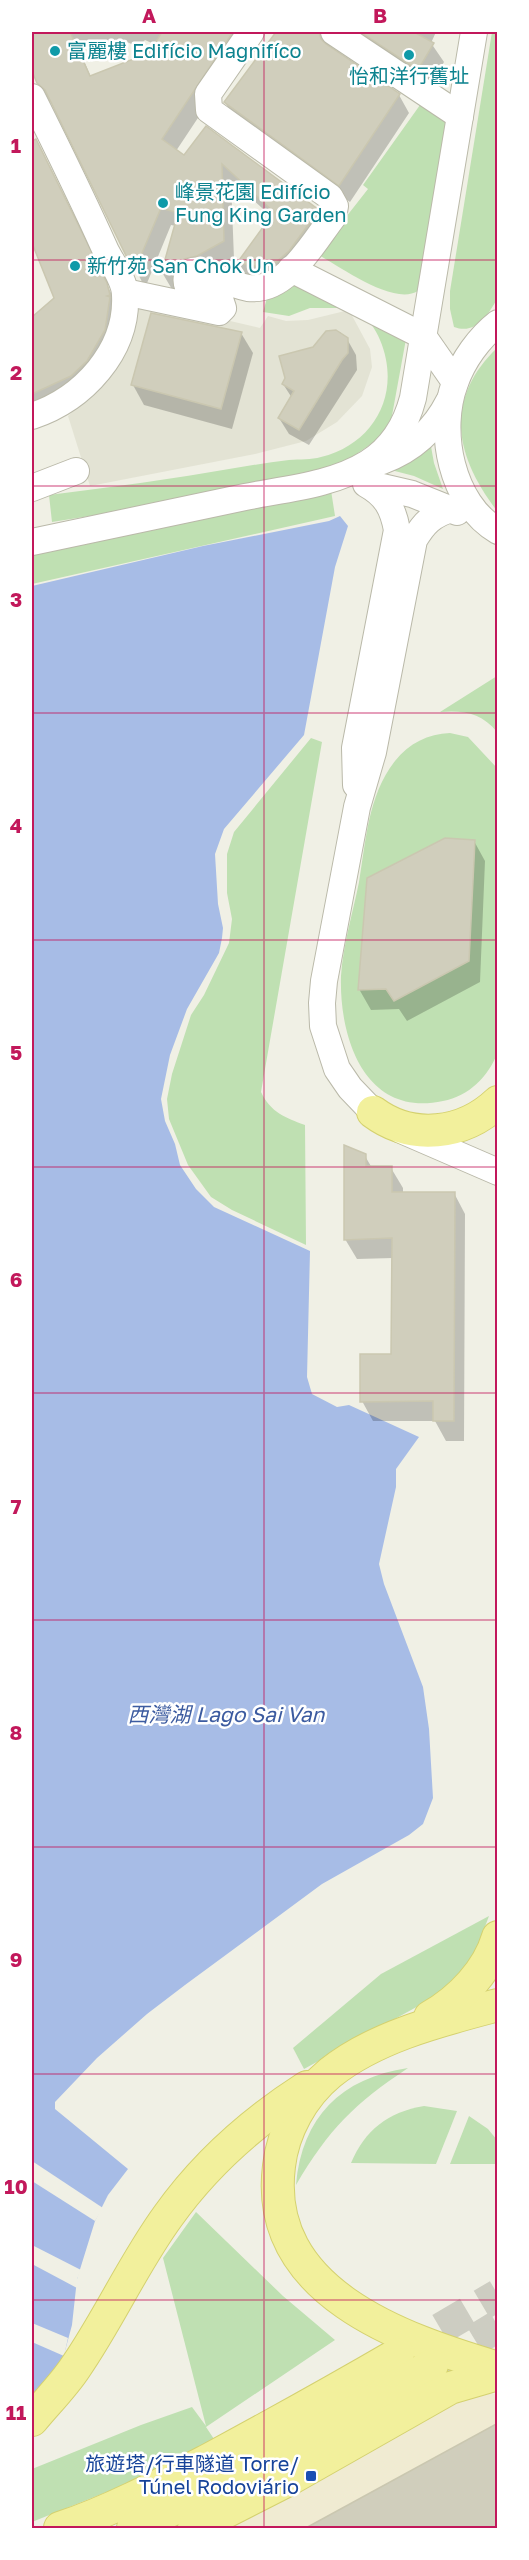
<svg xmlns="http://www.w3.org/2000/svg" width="529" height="2560" font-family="'Golos Text','Noto Sans SC',sans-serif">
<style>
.residential{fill:#e3e3d4}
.commercial{fill:#f0ebd2}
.green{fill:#bfe0b2}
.water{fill:#a7bce6}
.pier{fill:#f0f0e5}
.shadow{fill:#0003;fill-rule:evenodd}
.building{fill:#d0cebc;stroke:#cac7b0;stroke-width:1.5}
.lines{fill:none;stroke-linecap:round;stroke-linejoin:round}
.major-tunnel{stroke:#cdcdc2;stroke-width:32;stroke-dasharray:32 16;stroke-linecap:butt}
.minor-casing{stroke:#bab9a9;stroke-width:28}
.major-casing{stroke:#d4d16f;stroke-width:34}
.minor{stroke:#fff;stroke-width:26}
.major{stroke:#f2f09c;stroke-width:32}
.grid{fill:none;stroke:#c2185b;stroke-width:1.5;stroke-opacity:0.55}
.culture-dot{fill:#0f9aa8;stroke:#fff;stroke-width:2}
.transit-dot{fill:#1a4fb4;stroke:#fff;stroke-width:2}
.labels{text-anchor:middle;stroke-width:5;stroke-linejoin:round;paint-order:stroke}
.culture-label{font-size:20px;fill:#0d838f;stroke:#fff;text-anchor:start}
.transit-label{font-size:20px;fill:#164399;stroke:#fff;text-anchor:end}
.water-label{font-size:21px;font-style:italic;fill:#3c5ba0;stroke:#fff}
.neatline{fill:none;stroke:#c2185b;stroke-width:2}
.grid-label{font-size:20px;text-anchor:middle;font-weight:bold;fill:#c2185b}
</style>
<rect width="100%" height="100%" fill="#f0f0e5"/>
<!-- residential -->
<polygon class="residential" points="140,300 260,328 268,316 286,321 308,320 349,310 370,349 372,367 362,396 337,422 306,441 255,454 90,486 68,416 92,393 135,318"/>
<!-- commercial -->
<polygon class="commercial" points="484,2393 497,2394 497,2528 232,2528 431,2406"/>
<!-- green -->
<g class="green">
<path d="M492,32H497V299C488,315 476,335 454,327L450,309V291Z"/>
<path d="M430,91L450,103L418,291C393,306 341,267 317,254L368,189L363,185Z"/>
<polygon points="301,280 348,308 310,308 289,316 263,312 267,298 287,286"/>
<path d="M360,309L406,339L391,421L378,439L338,467L228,494L52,522L49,495C111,487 173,479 235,468C253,465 271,462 289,460C300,459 311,460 321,457C375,444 402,392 380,340C376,329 367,319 360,309Z"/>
<path d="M497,348V511C455,456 443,400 497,348Z"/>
<polygon points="430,441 434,463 443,489 414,476 391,470"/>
<polygon points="330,484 335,516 32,584 32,540"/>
<path d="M497,676V732C482,713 463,710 440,712Z"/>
<path d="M450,733L468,737L497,768L498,1052C488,1077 469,1096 443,1101C365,1118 339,1038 341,976C343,945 353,912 359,882C366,841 368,795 395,761C409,743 428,734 450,733Z"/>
<path d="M311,738L322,742L261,1092C270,1112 286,1118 305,1125L306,1245L232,1210L211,1197L188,1165L169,1119L167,1099L172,1074L191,1015L204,995L229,943L232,919L227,893V854L234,832Z"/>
<polygon points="489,1916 470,1967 451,1988 304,2069 293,2048 381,1974"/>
<path d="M408,2068C354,2104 329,2129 296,2185C302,2117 341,2078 408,2068Z"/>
<path d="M424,2106L457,2111L436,2164L351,2163C365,2130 388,2112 424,2106Z"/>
<polygon points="469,2116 488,2129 497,2140 497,2164 450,2164"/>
<polygon points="196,2212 283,2296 335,2340 206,2427 216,2442 109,2491 32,2522 32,2469 141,2425 192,2407 206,2426 163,2258"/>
</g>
<!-- water -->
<polygon class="water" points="340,516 348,526 335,567 304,735 224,829 215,854 218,904 223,928 222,938 219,953 187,1009 170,1055 161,1099 165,1121 175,1144 180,1165 196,1189 214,1207 310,1251 307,1377 312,1394 337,1407 349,1405 419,1437 396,1469 396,1487 379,1564 384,1584 423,1687 429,1729 433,1798 423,1824 409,1835 322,1884 185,1985 147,2014 97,2058 55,2102 55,2109 128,2169 108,2195 95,2221 77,2279 72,2325 62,2362 34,2393 32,2392 32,586 203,546 329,521"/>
<!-- pier -->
<g class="pier">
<polygon points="32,2161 103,2208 95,2221 32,2181"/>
<polygon points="32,2245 81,2270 77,2279 77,2288 32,2264"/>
<polygon points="32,2323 68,2338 64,2356 32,2342"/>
</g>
<!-- shadow -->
<g class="shadow">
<path d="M32,32H259L249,41L176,151L184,157L206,128L318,211L328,229L299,269L249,280L239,263L272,217L231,180L234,259L173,291L163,274L176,226L171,225L145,288L55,106L50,102L32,68ZM145,40L165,49L91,77L76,42L124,46L127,42L138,47Z"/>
<polygon points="278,32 436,32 431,43 444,62 429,87 332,41 329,49 399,95 409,113 350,202 236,120 225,102"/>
<polygon points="36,141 115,301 113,346 32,413 32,319 56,298 32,240 32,143"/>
<polygon points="331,331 340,332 347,339 356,355 357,370 309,445 289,434 279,418 292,398 283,384"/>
<polygon points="241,333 253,353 232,429 144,405 133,385"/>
<polygon points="474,841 485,861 480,982 407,1021 399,1009 371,1010 359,989"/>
<polygon points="365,1156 372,1168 391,1168 403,1188 403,1194 454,1193 465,1214 464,1441 446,1441 435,1421 373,1421 362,1401 393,1355 393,1258 357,1259 345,1239"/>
</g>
<!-- building -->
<g class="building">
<polygon points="32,32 70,32 90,76 149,53 162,32 233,32 162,139 184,155 206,126 319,210 289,251 275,263 262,267 237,263 274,212 222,164 224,241 197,256 184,259 175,267 161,274 178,213 161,208 134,272 45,90 37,83 32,71"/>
<polygon points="276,32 319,32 321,39 326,44 400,94 339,186 224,102"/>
<polygon points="360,32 414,32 434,43 418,70"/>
<polygon points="36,139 107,283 110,295 107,296 110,297 105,330 87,361 71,376 32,394 32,317 54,298 32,243 32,141"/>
<polygon points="151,313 242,332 221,409 131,385"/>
<polygon points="336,330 348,338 348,353 342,360 299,430 278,418 294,391 282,384 285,378 279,356 313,347 326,331"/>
<polygon points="445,838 475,840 469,961 394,1001 386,989 358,990 367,878"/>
<polygon points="344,1145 366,1154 366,1166 392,1166 392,1192 455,1192 454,1421 433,1421 433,1401 360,1402 360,1354 391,1354 392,1238 344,1240"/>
<polygon points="498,2423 498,2529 304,2529"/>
</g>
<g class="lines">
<!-- major-tunnel -->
<g class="major-tunnel">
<polyline points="399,2353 498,2295"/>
<polyline points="434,2365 498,2326"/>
</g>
<!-- minor casing -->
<g class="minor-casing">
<g id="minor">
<polyline points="334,32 460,116"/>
<path d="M32,97C57,147 82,198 105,249C111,262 125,280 125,295C128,351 83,399 32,416"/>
<polyline points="291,269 423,336 455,382"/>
<path d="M125,292L219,312L223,308L221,302L188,287C184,277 189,269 200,271C215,276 232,285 248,288C286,293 313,243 333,217L335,206L330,197L209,110L208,94L251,32"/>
<path d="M498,323C479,338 463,360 455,383C437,430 451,504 498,531"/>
<path d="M382,461C412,450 435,429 449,401"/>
<polyline points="369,484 412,494 457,512"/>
<polyline points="32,488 76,471"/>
<path d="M451,509C432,515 424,523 414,540L373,752L357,807L324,981L322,1003L323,1026L337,1069L350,1088L373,1112L401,1130L498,1172"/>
<path d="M32,542C103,527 174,512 245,497C285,489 333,485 368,463C392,448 406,425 413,398L474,32"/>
<path d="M356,785L355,748L397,530C393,508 386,495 366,484"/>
</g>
</g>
<!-- major casing -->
<g class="major-casing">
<g id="major">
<path d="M373,1112C412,1141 463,1135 498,1102"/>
<path d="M498,2005C442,2020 376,2036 330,2073C302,2096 283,2131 279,2166C263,2292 401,2339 498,2368"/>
<path d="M430,2017C460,2000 488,1971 498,1937"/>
<path d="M32,2420C46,2403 63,2386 75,2368C109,2319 133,2264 168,2216C205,2164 254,2121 307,2087"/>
<path d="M60,2528C111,2511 162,2484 210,2459C273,2425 336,2390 398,2354"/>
<path d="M133,2528C237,2481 335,2424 432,2365"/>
<polyline points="194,2528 288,2480 450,2388 498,2374"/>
</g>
</g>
<!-- minor -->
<use href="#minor" class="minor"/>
<!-- major -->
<use href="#major" class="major"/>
</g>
<!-- grid -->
<path class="grid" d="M264,32V2528M32,260H498M32,486H498M32,713H498M32,940H498M32,1167H498M32,1393H498M32,1620H498M32,1847H498M32,2074H498M32,2300H498"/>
<!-- markers -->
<g class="culture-dot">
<circle cx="55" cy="51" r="6"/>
<circle cx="409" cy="55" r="6"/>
<circle cx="163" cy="203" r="6"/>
<circle cx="75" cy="266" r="6"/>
</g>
<rect class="transit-dot" x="305" y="2470" width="12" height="12" rx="3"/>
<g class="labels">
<!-- culture labels -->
<g class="culture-label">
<text x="67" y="58">富麗樓 Edifício Magnifíco</text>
<text x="409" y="83" text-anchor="middle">怡和洋行舊址</text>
<text x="175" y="199">峰景花園 Edifício<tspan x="175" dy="23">Fung King Garden</tspan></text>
<text x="87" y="273">新竹苑 San Chok Un</text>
</g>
<!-- transit labels -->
<g class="transit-label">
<text x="299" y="2471">旅遊塔/行車隧道 Torre/<tspan x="299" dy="23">Túnel Rodoviário</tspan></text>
</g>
<!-- water labels -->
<g class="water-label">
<text x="226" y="1722">西灣湖 Lago Sai Van</text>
</g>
</g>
<!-- border -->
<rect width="529" height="2560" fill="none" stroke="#ffffff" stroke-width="66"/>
<rect x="33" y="33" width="463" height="2494" class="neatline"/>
<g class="grid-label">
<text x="149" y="23">A</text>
<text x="380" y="23">B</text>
<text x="16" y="153">1</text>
<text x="16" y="380">2</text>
<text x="16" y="607">3</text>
<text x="16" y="833">4</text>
<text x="16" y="1060">5</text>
<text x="16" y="1287">6</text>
<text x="16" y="1514">7</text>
<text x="16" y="1740">8</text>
<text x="16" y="1967">9</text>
<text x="16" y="2194">10</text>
<text x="16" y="2420">11</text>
</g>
</svg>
